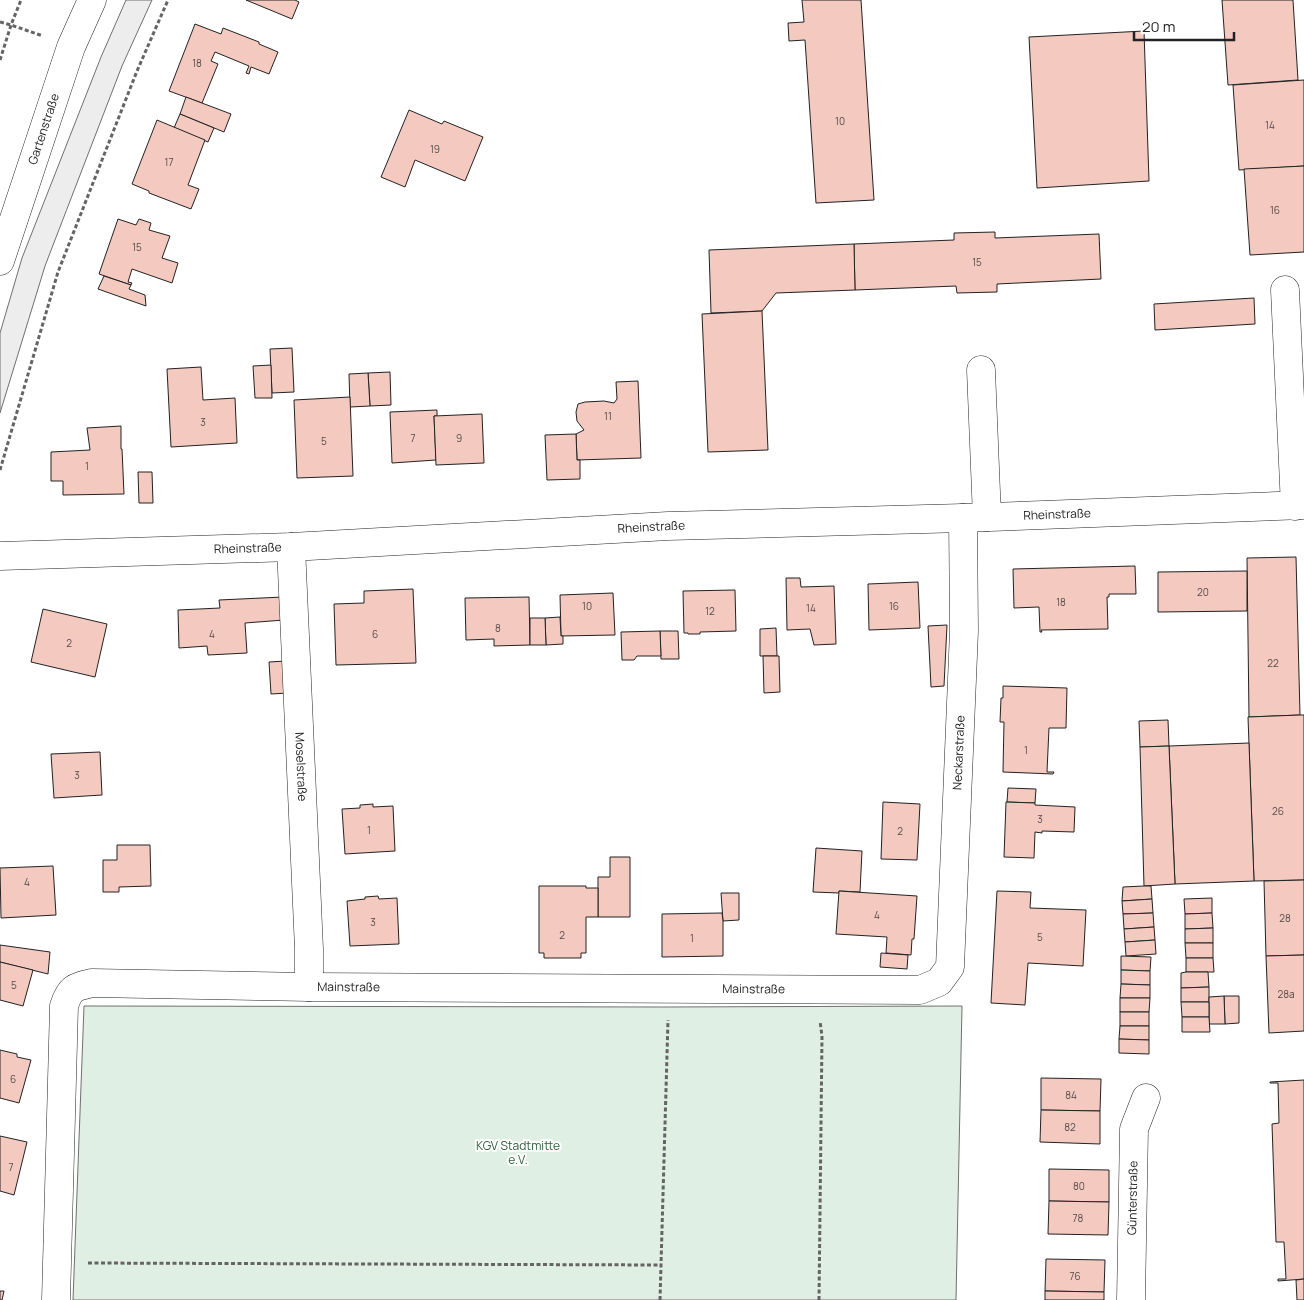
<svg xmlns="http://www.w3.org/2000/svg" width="1304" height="1300" font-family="Manrope,sans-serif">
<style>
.green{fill:#e0efe3;stroke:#6f6f6f}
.parking{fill:#ededed;stroke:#6f6f6f}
.building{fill:#f3c9c0;stroke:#222}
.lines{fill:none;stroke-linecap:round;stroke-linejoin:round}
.minor-casing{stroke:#222;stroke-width:29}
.path{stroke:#646464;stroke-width:3;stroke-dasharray:4 2.5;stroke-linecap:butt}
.minor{stroke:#fff;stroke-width:28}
.labels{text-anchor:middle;stroke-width:4;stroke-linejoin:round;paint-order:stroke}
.number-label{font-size:10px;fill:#564c4a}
.street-label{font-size:12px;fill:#222;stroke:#fff}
.park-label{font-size:12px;fill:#2f5e38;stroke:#fff}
</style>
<rect width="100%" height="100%" fill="#fff"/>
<!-- green -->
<polygon class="green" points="84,1006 662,1007 962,1006 956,1300 73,1300"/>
<!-- parking -->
<polygon class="parking" points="126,0 152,0 122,66 45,266 0,413 0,333 22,258 101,57"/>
<!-- building -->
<g class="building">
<polygon points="246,0 295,0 299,2 292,19"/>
<polygon points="802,0 861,0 874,200 816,203 805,40 789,41 788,23 804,22"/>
<polygon points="1222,0 1293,0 1298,80 1228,85"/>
<polygon points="195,24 221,34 223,28 259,42 259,44 278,52 269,74 251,67 249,74 246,73 249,66 215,52 211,61 218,64 202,103 169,91"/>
<polygon points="1144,31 1149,181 1037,188 1029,37"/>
<polygon points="1304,80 1304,166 1239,170 1233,85"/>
<polygon points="186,97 231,114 224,132 180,114"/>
<polygon points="409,110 442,124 444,121 483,137 465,181 415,160 405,187 381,177"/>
<polygon points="180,114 214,128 208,142 174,128"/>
<polygon points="157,120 205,140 188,185 199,189 191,209 149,193 149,191 132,184"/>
<polygon points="1304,166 1304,252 1250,255 1244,169"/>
<polygon points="118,219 136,225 139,219 151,223 149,230 170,236 162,258 178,263 172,283 132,269 128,282 132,283 131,285 99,274"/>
<polygon points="995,232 995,238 1099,234 1101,279 997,284 997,292 957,293 956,286 855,290 854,244 954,240 954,233"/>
<polygon points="854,244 855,290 776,293 762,311 711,313 709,250"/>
<polygon points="104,276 131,285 129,289 145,295 146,306 98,289"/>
<polygon points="1254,298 1255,324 1155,330 1154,304"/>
<polygon points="762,311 768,450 708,452 702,314"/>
<polygon points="292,348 294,392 272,393 270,349"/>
<polygon points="271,365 272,398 255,398 253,366"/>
<polygon points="201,367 203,400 235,398 237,443 171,447 167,369"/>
<polygon points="390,372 391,405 370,406 368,373"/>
<polygon points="368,373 370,406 350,407 349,374"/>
<polygon points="638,381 641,458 577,460 576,434 584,430 577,421 576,412 578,404 585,402 604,401 614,403 617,399 616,382"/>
<polygon points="350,397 353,476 297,478 294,400"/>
<polygon points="437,410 437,416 434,416 436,460 392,463 390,412"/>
<polygon points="482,414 484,463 436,465 434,416"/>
<polygon points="121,426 121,449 122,449 124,494 63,495 63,481 51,481 51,452 90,450 87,428"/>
<polygon points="576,434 577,460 580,460 580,479 547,480 545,435"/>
<polygon points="138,472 152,472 153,503 139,503"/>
<polygon points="1296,557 1300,715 1249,717 1247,558"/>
<polygon points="1135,566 1136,594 1109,594 1109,597 1107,597 1108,629 1041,630 1042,632 1040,632 1039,607 1014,608 1013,569"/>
<polygon points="1247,571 1247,611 1158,612 1158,572"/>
<polygon points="786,578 800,578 801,587 834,586 836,644 814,645 810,629 787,630"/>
<polygon points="918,582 920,628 869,630 868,584"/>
<polygon points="413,589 416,663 336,665 334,604 364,603 364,591"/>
<polygon points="735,590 736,631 700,632 700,634 688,634 688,633 684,633 683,591"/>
<polygon points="613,593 615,635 561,636 560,595"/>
<polygon points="283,597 284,620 245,623 247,653 208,655 207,646 179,648 178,610 220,608 219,600"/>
<polygon points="529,597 530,645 494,646 494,639 466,640 465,598"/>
<polygon points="43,609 107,624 95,677 31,662"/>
<polygon points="560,617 561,636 563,636 563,644 546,645 545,618"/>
<polygon points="530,618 545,618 546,645 530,645"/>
<polygon points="947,625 944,686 931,687 928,626"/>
<polygon points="776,628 777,656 760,656 760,629"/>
<polygon points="660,631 678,631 679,659 661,659"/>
<polygon points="660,631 661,656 637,656 634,660 622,660 621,632"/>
<polygon points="763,656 779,656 780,692 764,693"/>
<polygon points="286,661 288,693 271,694 269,662"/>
<polygon points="1003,686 1067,688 1066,728 1049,728 1047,772 1054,772 1053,774 1003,772 1004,722 1000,722 1001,698 1003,698"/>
<polygon points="1300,715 1304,715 1304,880 1254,881 1248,717"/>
<polygon points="1168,720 1169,746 1140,747 1139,721"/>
<polygon points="1249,743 1254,881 1175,884 1169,746"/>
<polygon points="1169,746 1175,884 1144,886 1140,747"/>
<polygon points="100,752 102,795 54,798 51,754"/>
<polygon points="1008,788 1036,789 1035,803 1007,802"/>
<polygon points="883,802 920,804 917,860 881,859"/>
<polygon points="1006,802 1035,803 1035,805 1075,807 1074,832 1042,831 1042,833 1035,832 1034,858 1004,857"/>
<polygon points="373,804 373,807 393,806 395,851 345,854 342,809 360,808 360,805"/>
<polygon points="117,845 150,845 151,886 119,887 119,892 103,892 103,860 117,860"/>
<polygon points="816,848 862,851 860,892 839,891 839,893 813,892"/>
<polygon points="610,857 630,857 630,917 598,917 598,877 610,877"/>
<polygon points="53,866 56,915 1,918 0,868"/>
<polygon points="1304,880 1304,955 1266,956 1264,881"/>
<polygon points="539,886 586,886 586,888 598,888 598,917 586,917 586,953 581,953 581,958 544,958 544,953 539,953"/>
<polygon points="1144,886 1151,886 1152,899 1122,901 1123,887"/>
<polygon points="839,891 917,896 914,939 912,939 911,955 886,953 887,937 836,934"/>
<polygon points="997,891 1031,892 1030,908 1086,910 1083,966 1028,963 1025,1005 991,1003"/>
<polygon points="721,893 739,893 739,920 723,921"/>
<polygon points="378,896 379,899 397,898 399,944 350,946 347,901 365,899 365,897"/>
<polygon points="1212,898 1212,913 1185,914 1184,899"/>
<polygon points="1152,899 1153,913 1123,914 1122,901"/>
<polygon points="721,913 722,913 723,921 723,956 662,957 662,914"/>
<polygon points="1153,913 1154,927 1124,929 1123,914"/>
<polygon points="1212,913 1213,928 1185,929 1185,914"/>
<polygon points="1154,927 1155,940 1125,942 1124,929"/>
<polygon points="1213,928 1213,943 1185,943 1185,929"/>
<polygon points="1155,940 1156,954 1126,956 1125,942"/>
<polygon points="1185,943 1213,943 1213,958 1186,958"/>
<polygon points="0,945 50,952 48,974 0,962"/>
<polygon points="881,953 908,955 907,969 880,967"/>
<polygon points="1304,955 1304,1031 1269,1033 1266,956"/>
<polygon points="1121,956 1151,957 1150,971 1121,970"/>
<polygon points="1186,958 1213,958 1214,972 1186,972"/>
<polygon points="0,962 33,970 23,1006 0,1000"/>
<polygon points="1121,970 1150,971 1150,985 1121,984"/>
<polygon points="1186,972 1208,972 1209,987 1181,988 1181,973"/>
<polygon points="1121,984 1150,985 1150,998 1120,998"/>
<polygon points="1209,987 1209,1002 1181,1002 1181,988"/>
<polygon points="1224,996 1239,996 1239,1023 1225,1024"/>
<polygon points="1224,996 1225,1024 1209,1024 1209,997"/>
<polygon points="1120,998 1150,998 1149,1012 1120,1012"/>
<polygon points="1181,1002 1209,1002 1209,1017 1182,1017"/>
<rect x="1120" y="1012" width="29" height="14"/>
<polygon points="1182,1017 1209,1017 1210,1032 1182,1032"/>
<polygon points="1120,1026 1149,1026 1149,1040 1119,1039"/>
<polygon points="1119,1039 1149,1040 1149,1054 1119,1053"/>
<polygon points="0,1050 17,1054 17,1057 31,1060 19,1103 0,1098"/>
<polygon points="1041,1078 1101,1079 1100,1111 1041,1110"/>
<polygon points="1304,1080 1304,1279 1278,1281 1278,1279 1286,1279 1284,1242 1276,1242 1272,1124 1279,1123 1278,1083 1270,1083 1270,1082"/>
<polygon points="1041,1110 1100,1111 1100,1144 1040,1142"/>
<polygon points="0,1136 27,1142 14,1195 0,1191"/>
<polygon points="1049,1169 1109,1170 1109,1202 1049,1201"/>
<polygon points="1049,1201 1109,1202 1108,1235 1048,1234"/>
<polygon points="1046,1259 1105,1260 1104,1292 1045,1291"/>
<polygon points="1304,1279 1304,1300 1297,1300 1296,1280"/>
<polygon points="0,1291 4,1291 2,1300 0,1300"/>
<polygon points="1045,1291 1104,1292 1104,1300 1045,1300"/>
</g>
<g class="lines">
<!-- minor casing -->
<g class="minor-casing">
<g id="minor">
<path id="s1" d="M0,261L71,47L92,0"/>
<polyline points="1285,290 1295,506"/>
<polyline points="981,370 987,517"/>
<path id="s2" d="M291,547L309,949V987"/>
<path id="s3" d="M0,556L291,547L668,526L963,518L1304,505"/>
<path id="s4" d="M56,1300L64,1006C70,988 74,987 92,983L309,987L920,990L939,982L950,967L964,631L963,518"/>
<path id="s5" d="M1131,1300L1134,1129L1146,1098"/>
</g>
</g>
<!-- path -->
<g class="path">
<polyline points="0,22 11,25 43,36"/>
<polyline points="0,60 11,25 21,0"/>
<polyline points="0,470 58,272 137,71 168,0"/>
<polyline points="88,1263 661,1265"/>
<polyline points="660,1300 668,1020"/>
<polyline points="819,1300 822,1036 820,1021"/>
</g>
<!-- minor -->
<use href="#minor" class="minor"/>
</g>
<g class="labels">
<!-- number labels -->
<g class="number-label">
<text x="197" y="67">18</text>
<text x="840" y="125">10</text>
<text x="1270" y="129">14</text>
<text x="435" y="153">19</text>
<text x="169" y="166">17</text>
<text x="1275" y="214">16</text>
<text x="137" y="251">15</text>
<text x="977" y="266">15</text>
<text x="608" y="420">11</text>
<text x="203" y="426">3</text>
<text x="413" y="442">7</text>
<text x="459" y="442">9</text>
<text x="324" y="445">5</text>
<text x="87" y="470">1</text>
<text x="1203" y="596">20</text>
<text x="1061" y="606">18</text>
<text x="587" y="610">10</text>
<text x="894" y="610">16</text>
<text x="811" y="612">14</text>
<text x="710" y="615">12</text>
<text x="498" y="632">8</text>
<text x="212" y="638">4</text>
<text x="375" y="638">6</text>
<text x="69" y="647">2</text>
<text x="1273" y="667">22</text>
<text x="1026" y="754">1</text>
<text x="77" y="779">3</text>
<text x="1278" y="815">26</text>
<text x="1040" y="823">3</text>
<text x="369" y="834">1</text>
<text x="900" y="835">2</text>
<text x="27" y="886">4</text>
<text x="877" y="919">4</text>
<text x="1285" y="922">28</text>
<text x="373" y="926">3</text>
<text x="562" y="939">2</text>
<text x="1040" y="941">5</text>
<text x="692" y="942">1</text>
<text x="14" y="989">5</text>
<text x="1286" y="998">28a</text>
<text x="13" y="1083">6</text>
<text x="1071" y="1099">84</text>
<text x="1070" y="1131">82</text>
<text x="11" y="1171">7</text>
<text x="1079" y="1190">80</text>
<text x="1078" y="1222">78</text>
<text x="1075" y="1280">76</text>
</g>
<!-- street labels -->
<g class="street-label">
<text dy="4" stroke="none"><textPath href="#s1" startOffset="139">Gartenstraße</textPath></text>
<text dy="4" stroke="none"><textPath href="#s3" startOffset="1058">Rheinstraße</textPath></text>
<text dy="4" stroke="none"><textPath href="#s3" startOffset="652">Rheinstraße</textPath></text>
<text dy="4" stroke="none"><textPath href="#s3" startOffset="248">Rheinstraße</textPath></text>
<text dy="4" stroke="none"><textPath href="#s4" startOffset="1415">Neckarstraße</textPath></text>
<text dy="4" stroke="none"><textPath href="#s2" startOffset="220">Moselstraße</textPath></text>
<text dy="4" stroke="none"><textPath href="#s4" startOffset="590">Mainstraße</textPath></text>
<text dy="4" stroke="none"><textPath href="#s4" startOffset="995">Mainstraße</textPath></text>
<text dy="4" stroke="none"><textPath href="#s5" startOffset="102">Günterstraße</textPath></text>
</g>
<!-- park labels -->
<g class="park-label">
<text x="518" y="1150">KGV Stadtmitte<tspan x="518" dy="14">e.V.</tspan></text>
</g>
</g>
<!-- scale -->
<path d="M1134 32v8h100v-8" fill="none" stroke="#222222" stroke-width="2.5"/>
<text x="1142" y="32" font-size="15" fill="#222222" stroke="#ffffff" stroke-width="4" paint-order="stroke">20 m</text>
</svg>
